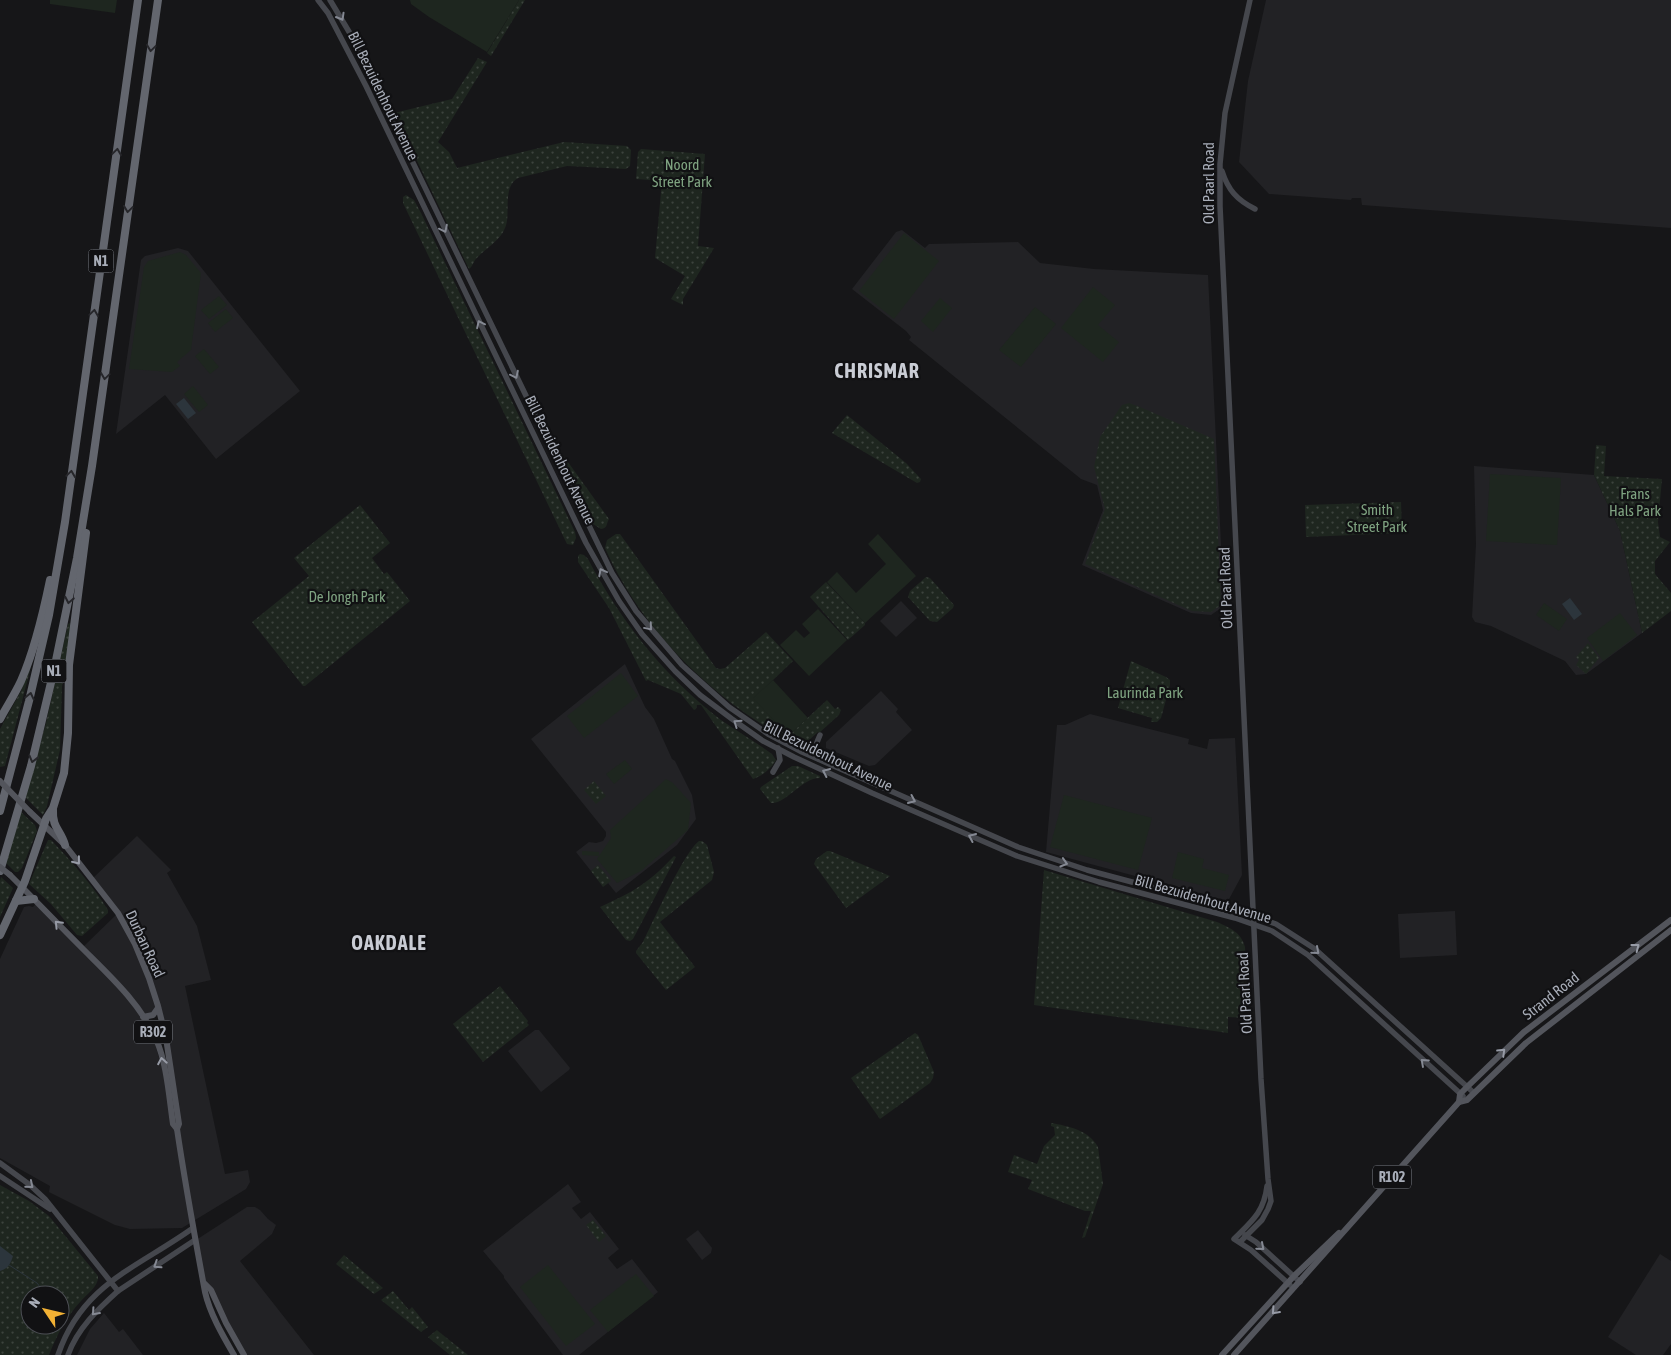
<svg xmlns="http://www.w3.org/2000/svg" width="1671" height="1355" font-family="'Asap Condensed',sans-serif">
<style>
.built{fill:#222225;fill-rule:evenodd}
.grass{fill:url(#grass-dots);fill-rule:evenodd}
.garden{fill:#1e261f}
.water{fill:#2c353c}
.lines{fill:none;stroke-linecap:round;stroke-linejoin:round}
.stream{stroke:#2c353c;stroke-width:1}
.secondary{stroke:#45474d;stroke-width:5.5}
.primary{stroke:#53555c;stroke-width:6}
.highway{stroke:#63666e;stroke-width:8}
.primary-bridge{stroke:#53555c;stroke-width:6}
.oneway{stroke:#858993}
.oneway2{stroke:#26262a}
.oneway3{stroke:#979ba6}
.labels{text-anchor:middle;stroke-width:4.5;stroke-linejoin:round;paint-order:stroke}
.shield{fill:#111113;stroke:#7b7e86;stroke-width:1}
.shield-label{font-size:14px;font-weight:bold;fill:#a8adb8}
.street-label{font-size:15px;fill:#a8adb8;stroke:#111113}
.park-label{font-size:15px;fill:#7fa381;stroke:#111113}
.district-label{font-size:20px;font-weight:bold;letter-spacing:1px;fill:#c9ccd4;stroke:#111113}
</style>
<defs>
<pattern id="grass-dots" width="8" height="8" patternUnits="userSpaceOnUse" patternTransform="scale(1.25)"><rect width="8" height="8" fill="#1e261f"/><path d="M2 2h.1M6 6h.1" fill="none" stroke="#3c433d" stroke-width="1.8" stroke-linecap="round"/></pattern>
</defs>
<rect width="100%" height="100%" fill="#161618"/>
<!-- built -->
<g class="built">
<polygon points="1266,0 1671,0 1671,228 1362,205 1361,198 1352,198 1351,200 1269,194 1239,162 1248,81"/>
<polygon points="902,230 925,248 929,244 1018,242 1040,263 1094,269 1208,275 1224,606 1211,615 1191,613 1082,565 1103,510 1097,485 1081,479 909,340 911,337 906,331 852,289 896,232"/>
<polygon points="178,248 188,251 300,391 216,459 165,395 116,434 141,260 145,256"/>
<polygon points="1474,466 1594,475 1620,531 1642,633 1586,674 1576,675 1565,661 1491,626 1475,622 1472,617 1476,544"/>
<polygon points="901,601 917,618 896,637 880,621"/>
<polygon points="625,664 645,707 654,719 672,759 675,761 692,795 696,819 677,845 616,893 608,883 610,881 598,866 591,871 576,852 589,842 596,843 603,841 606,836 606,832 531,739"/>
<polygon points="881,691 898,709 896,712 912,730 875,765 869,766 826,748 826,742"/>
<polygon points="1090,714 1189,739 1188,744 1207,749 1209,739 1235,738 1242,875 1228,901 1046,852 1057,725 1065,725"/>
<path d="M137,836L171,870L167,873L197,926L211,980L185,986L225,1174L248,1170L250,1182L246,1189L182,1228L130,1229L115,1225L49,1192L50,1186L0,1158V959L24,907L29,906L33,907L37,903L82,948L117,914L92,879ZM158,1009L178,1124L151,1030L144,1017Z"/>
<polygon points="1455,911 1457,955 1400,958 1398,914"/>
<polygon points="535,1030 539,1030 570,1068 569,1070 541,1092 508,1051"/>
<polygon points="568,1184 581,1202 572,1208 581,1219 590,1212 619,1249 608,1258 617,1269 632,1259 658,1292 579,1355 563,1355 504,1278 504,1276 483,1251"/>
<polygon points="247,1207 255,1207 260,1210 268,1219 276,1225 272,1234 240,1261 314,1355 244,1355 205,1282 196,1240"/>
<polygon points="698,1230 712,1248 711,1253 702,1260 686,1239"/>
<polygon points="1660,1254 1671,1261 1671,1344 1663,1355 1636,1355 1608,1337"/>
<polygon points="104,1313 119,1332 123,1329 143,1355 77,1355 90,1329"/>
</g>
<!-- grass -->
<g class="grass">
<polygon points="519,0 525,0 491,56 487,53"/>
<path d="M478,58L487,62L438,142L449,152L457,168L564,142L627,146L631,150L630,166L626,169L567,166L518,178C504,186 509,207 507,221C504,240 486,247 475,260C473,263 472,267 469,269L394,113L452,99Z"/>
<polygon points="641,149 705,154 698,246 714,248 683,299 683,305 671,299 685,276 655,258 662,181 636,179 638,152"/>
<polygon points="406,195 414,200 421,213 575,532 576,538 573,545 567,544 403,203 403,197"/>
<polygon points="1129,403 1140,407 1214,439 1221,605 1211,612 1192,611 1085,564 1105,509 1094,467 1100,437 1122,405"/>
<polygon points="847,415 906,463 921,479 920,482 917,483 832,433"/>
<polygon points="1596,445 1606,446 1604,476 1662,479 1658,522 1660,537 1670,542 1655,561 1655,574 1671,593 1671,611 1642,633 1620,531 1594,475"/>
<path d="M560,451L609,519C606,524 608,528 601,529L593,524L557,452Z"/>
<polygon points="1401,502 1402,533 1306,537 1305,505"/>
<polygon points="360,505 390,543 372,558 384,574 387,572 410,601 305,686 303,686 252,622 309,576 294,558"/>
<path d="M616,534H620L716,668L720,669L725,668L766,632L793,661L754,698L788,736L827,700L835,709L838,707L841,710L839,715L819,733L818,732L808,741L802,744H797C783,738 770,729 757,721C693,679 636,618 605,548L607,540Z"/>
<path d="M580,554L584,555L588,559C621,622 665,677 721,720C738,732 756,742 772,754L776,760C772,768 761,777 753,779L701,705H697L696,709L694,710L681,694L648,680L646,681L609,608L578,562V556Z"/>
<polygon points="926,577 930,578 954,605 953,608 937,622 930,621 908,597 910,591"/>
<polygon points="826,582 865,623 865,625 848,640 810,597"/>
<polygon points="70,623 71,624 62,687 60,750 47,806 43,815 25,797 46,723 68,624"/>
<polygon points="1588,643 1599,658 1586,674 1576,665 1579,660 1576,657"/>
<polygon points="1131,661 1166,677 1170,680 1170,685 1161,718 1157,722 1151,722 1152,718 1118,708"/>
<polygon points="31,663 32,663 5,766 0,767 0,729 21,691"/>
<path d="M792,766H798L820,776V778C801,778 787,804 771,803L760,789L761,787Z"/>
<polygon points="594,781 606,796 596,804 584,790"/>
<polygon points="21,812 35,825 37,831 22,868 18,872 15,872 6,863"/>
<path d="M48,840H51L53,842C73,863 93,886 108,910V913L82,936L77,935L51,904L29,884Z"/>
<path d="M699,841H702L707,845L714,872L712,880L660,922L695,967L666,990L636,953V951L643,942C653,922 684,852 699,841Z"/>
<polygon points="827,851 830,851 890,876 846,908 814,864 816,859"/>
<path d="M674,856L676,857L633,939L630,941L626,940L600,907C633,892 649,883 674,856Z"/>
<polygon points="598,865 611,881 603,887 591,871"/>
<path d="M1044,870L1217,922C1230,928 1241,932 1245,947L1248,1018L1228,1017V1033L1034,1005Z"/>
<polygon points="1,877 13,888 0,917 0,881"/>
<polygon points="500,986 528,1021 527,1023 529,1025 483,1062 453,1024"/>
<polygon points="915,1033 918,1035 934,1072 933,1078 930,1083 880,1119 851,1078"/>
<path d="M1051,1123C1068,1126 1089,1130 1098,1147L1103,1184L1085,1237L1082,1238L1091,1211H1085L1028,1189L1032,1180L1008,1172L1014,1155L1037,1164L1044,1146L1055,1135L1054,1127L1051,1126Z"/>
<path d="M0,1185L29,1201L49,1216L98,1276C99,1286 87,1294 81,1301C66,1317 57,1335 49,1355H0ZM30,1295H60V1325H30Z"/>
<polygon points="593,1220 606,1236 599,1242 586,1225"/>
<polygon points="344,1255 383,1288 374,1294 336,1264"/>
<polygon points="393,1291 409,1310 412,1307 428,1327 421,1332 381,1300"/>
<polygon points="437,1330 438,1331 468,1355 450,1355 429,1338 428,1337"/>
</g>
<!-- garden -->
<g class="garden">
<polygon points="50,0 117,0 115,13 50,4"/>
<polygon points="410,0 519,0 487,52 429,17 411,4"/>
<polygon points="904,233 939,261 894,319 859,291"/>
<polygon points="180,252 186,255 201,273 191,350 177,362 180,366 172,372 129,369 144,267 148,261"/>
<polygon points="1093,287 1115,305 1098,325 1119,342 1103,362 1061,328"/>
<polygon points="219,296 227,305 209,319 201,310"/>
<polygon points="940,298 952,308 933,332 921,321"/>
<polygon points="1035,307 1056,324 1021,367 999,350"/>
<polygon points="226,309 233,318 215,332 208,323"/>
<polygon points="204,349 219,367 210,374 195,356"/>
<polygon points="193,386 208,405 199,412 184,394"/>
<polygon points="1490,474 1561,478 1557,545 1486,541"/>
<polygon points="878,534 916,576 865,623 827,582 837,572 856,593 886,564 868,544"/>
<polygon points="1544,603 1567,619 1559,631 1536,615"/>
<polygon points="818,609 847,640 809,676 780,645 796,630 804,638 810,633 802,624"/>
<polygon points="1620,613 1637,635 1603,661 1587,638"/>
<polygon points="621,673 638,696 584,738 567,716"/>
<polygon points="773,680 808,718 788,736 753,698"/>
<polygon points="625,760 632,769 614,784 606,774"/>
<polygon points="666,779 673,783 691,803 688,830 641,871 617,883 597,859 599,856 582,855 582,851 599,852 599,856 611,838 610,830"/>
<polygon points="1064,795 1152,818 1138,870 1050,847"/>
<polygon points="1178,852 1204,859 1202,868 1229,875 1225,891 1172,878"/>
<polygon points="548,1265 595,1324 566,1346 520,1287"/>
<polygon points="636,1274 654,1296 608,1332 590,1310"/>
</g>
<!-- water -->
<g class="water">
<polygon points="184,398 196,413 188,419 176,404"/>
<polygon points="1570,598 1582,614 1574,620 1562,604"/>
<path d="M0,1246L13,1256C11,1263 8,1269 0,1271Z"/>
</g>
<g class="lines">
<!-- stream -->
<polyline class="stream" points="9,1265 37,1283 46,1295"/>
<!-- secondary -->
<g class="secondary">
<polyline points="318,0 328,13 366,86 586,543 619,601 642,634 675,671 700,695 732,719 763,741 794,757 872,793 1017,856 1099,882 1235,918 1272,931 1308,955 1463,1096"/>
<polyline points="330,0 351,35 612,573 636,611 682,665 729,707 768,734 802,752 1018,847 1087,870 1237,910 1276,924 1315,949 1474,1093"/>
<path d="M1222,171C1228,190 1237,200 1255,209"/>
<path d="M819,759C813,750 816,744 820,735"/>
<polyline points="773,772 780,760 778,748"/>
<polyline points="0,1163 30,1185 45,1199 118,1291"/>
<polyline points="0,1176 50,1209"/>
<path d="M1267,1186C1264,1212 1252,1221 1234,1239L1251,1250L1290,1285"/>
<polyline points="1245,1235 1256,1242 1300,1282"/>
<polyline points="1240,1242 1262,1220 1268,1209 1271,1201 1268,1179 1261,1079 1220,206 1220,164 1225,113 1250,0"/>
<path d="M58,1355C82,1284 137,1268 193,1228"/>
<path d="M68,1355C77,1329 98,1309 118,1291L195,1240"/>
</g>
<!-- primary -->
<g class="primary">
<polyline points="30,812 65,845 118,913 135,944 149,978 158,1006 166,1038 179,1124 177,1129"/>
<path d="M10,875C34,899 58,924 82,948C109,975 140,1003 156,1039C167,1064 169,1097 173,1124L177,1129C185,1183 195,1238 205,1292C210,1314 223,1336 234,1355"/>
<polyline points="143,1017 153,1015 158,1008"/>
<polyline points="1459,1102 1467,1100 1526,1043 1671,930"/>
<polyline points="205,1284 211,1290 226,1323 244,1355"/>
<polyline points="1222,1355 1294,1276 1339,1233"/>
<polyline points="1234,1355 1459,1102 1460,1094 1467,1087 1524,1032 1671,920"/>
</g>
<!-- highway -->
<g class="highway">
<path d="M0,719C7,706 15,694 21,681C35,649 43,614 50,580"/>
<path d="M53,810C52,828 61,830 65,845"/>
<polyline points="0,811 29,701 49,615 65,522 138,0"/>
<polyline points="0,871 31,766 54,670 77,558 92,466 158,0"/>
<polyline points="16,901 34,899"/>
<polyline points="0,935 25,881 46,819 53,808 64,773 68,733 69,665 86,533"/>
</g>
<!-- primary-bridge -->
<g class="primary-bridge">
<polyline points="0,781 30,812"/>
<polyline points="0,867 10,875"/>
</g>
</g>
<!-- one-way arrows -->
<defs><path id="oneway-chevron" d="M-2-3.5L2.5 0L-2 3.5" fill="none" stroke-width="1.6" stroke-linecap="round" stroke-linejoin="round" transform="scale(1.25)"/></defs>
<g class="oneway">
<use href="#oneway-chevron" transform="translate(341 17) rotate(60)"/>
<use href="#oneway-chevron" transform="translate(444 229) rotate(64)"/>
<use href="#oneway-chevron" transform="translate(480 324) rotate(-116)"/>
<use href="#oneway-chevron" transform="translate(515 375) rotate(64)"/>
<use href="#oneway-chevron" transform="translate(602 572) rotate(-118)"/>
<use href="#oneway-chevron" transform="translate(649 627) rotate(50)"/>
<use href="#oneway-chevron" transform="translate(737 723) rotate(-145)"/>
<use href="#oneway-chevron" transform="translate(826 772) rotate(-155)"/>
<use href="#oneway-chevron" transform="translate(912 800) rotate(24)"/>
<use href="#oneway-chevron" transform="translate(972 837) rotate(-156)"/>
<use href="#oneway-chevron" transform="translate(1064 863) rotate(17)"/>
<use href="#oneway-chevron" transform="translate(1316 951) rotate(41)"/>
<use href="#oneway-chevron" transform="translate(1424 1062) rotate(-138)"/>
<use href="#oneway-chevron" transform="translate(30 1185) rotate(40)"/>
<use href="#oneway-chevron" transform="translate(1261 1247) rotate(41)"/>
<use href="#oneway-chevron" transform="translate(157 1265) rotate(147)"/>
<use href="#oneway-chevron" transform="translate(95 1312) rotate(132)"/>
</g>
<g class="oneway2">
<use href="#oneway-chevron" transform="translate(151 48) rotate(98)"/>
<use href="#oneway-chevron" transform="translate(117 152) rotate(-82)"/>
<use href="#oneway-chevron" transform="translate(128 209) rotate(98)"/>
<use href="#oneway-chevron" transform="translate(94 313) rotate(-82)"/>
<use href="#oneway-chevron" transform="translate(105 376) rotate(98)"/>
<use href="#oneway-chevron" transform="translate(71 474) rotate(-82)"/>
<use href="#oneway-chevron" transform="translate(69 600) rotate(101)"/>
<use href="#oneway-chevron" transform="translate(30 696) rotate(-77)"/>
<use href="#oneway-chevron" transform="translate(33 759) rotate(104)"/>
</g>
<g class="oneway3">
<use href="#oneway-chevron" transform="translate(77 861) rotate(52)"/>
<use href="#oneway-chevron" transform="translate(58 924) rotate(-134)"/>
<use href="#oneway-chevron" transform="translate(1636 947) rotate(-37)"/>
<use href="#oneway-chevron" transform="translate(1502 1052) rotate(-44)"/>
<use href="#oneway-chevron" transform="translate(162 1061) rotate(-100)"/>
<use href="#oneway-chevron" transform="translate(1275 1311) rotate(132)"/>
</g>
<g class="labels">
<!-- shield labels -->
<g class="shield">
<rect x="88.5" y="249.5" width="25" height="23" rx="4"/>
<rect x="41.5" y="659.5" width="25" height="23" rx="4"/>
<rect x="134" y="1020.5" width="38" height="23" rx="4"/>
<rect x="1373" y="1165.5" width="38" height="23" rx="4"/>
</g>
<g class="shield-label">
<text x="101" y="266">N1</text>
<text x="54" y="676">N1</text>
<text x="153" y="1037">R302</text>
<text x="1392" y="1182">R102</text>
</g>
<!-- street labels -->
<g class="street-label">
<text transform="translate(383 96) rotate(64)" y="5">Bill Bezuidenhout Avenue</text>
<text transform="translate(1209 183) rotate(-90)" y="5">Old Paarl Road</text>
<text transform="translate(560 460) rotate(64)" y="5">Bill Bezuidenhout Avenue</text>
<text transform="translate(1226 588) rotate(-92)" y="5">Old Paarl Road</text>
<text transform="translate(828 756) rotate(26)" y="5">Bill Bezuidenhout Avenue</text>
<text transform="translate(1203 899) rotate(16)" y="5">Bill Bezuidenhout Avenue</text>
<text transform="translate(145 944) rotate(65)" y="5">Durban Road</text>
<text transform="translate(1245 993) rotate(-93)" y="5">Old Paarl Road</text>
<text transform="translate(1551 996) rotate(-38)" y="5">Strand Road</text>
</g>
<!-- park labels -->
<g class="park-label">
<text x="682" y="170">Noord<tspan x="682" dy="17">Street Park</tspan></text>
<text x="1635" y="499">Frans<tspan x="1635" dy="17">Hals Park</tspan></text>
<text x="1377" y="515">Smith<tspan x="1377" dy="17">Street Park</tspan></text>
<text x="347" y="602">De Jongh Park</text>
<text x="1145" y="698">Laurinda Park</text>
</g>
<!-- district labels -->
<g class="district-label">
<text x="877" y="378">CHRISMAR</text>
<text x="389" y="950">OAKDALE</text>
</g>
</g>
<!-- north arrow -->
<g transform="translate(45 1310) rotate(305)"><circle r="24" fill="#111113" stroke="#4d4f55"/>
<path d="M0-4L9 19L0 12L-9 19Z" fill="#f2b134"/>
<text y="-8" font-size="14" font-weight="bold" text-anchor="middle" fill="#a8adb8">N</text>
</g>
</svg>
